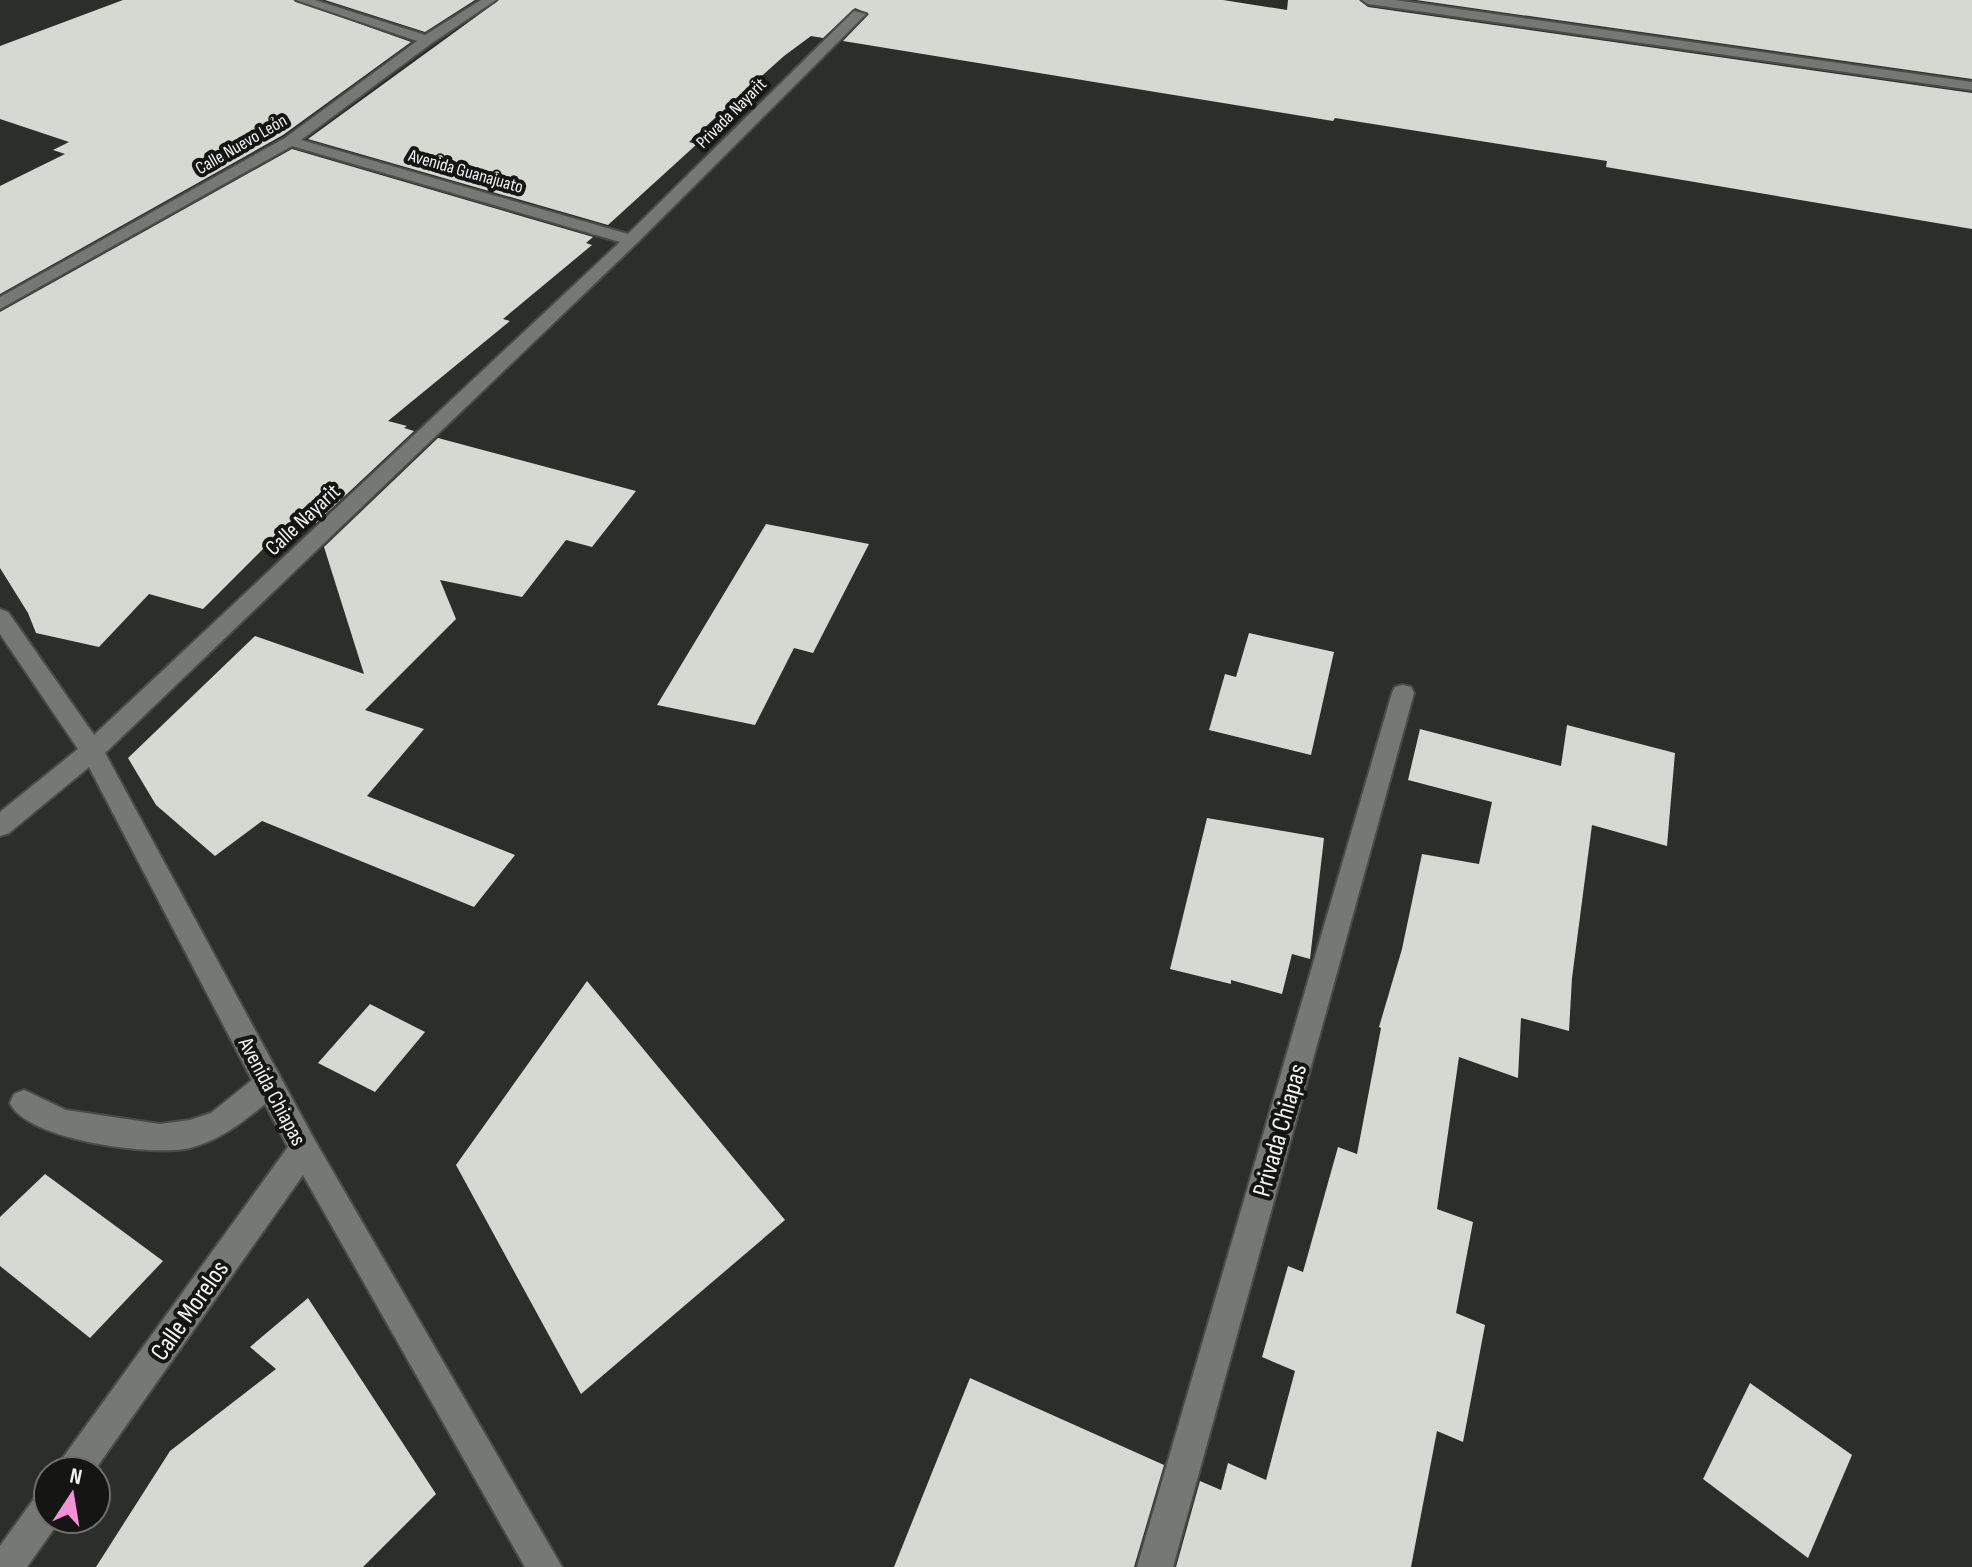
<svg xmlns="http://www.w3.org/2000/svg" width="1972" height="1567" font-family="'Sofia Sans Condensed',sans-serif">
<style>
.building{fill:#d6d8d2}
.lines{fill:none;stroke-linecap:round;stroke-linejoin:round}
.minor-casing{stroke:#4b4c48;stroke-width:4}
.minor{fill:#757873;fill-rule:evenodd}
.labels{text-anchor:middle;stroke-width:8;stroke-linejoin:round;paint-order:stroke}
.far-street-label{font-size:18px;fill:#f4f5f2;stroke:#151614}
.street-label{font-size:22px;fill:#f4f5f2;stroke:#151614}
.near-street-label{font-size:26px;fill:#f4f5f2;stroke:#151614}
</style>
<rect width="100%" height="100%" fill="#2c2e2a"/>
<!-- building -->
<g class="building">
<polygon points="123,0 293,0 411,42 283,135 0,294 0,186 65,154 53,150 69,142 0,119 0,46"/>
<polygon points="325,0 475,0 425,32"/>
<polygon points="499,0 1223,0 1287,10 1288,0 1359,0 1368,7 1972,93 1972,229 1606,167 1607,161 1335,118 1333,121 843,41 869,14 855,8 823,38 811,36 784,56 715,118 689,142 697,144 608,225 308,139"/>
<polygon points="1416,0 1972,0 1972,79"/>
<polygon points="292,149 593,237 586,243 592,245 503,319 510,321 388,421 407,426 404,428 414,431 316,523 310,502 203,609 149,594 99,647 36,633 28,613 0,568 0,312"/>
<polygon points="438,438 636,491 592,547 566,540 522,597 440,580 456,619 365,710 424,729 367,796 515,855 474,907 262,821 215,856 156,805 128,758 255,636 364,674 324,547"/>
<polygon points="766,524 869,544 813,653 794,648 755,725 657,705"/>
<polygon points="1249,633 1334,652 1311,755 1209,730 1225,674 1236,677"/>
<polygon points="1567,725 1675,753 1667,846 1592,825 1572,978 1569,1031 1521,1018 1518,1078 1459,1057 1437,1209 1473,1222 1456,1313 1485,1325 1463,1442 1437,1431 1411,1567 1176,1567 1200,1481 1221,1490 1228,1463 1266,1480 1295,1371 1262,1357 1288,1266 1303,1272 1338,1147 1357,1154 1381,1028 1379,1027 1402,949 1422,854 1479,864 1492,802 1408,780 1420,729 1561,766"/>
<polygon points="1207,818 1324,838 1310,959 1292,954 1282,994 1231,980 1231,984 1170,969"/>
<polygon points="587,981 785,1220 581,1394 456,1165"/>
<polygon points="370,1004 425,1032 375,1092 318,1063"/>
<polygon points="45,1174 163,1261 90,1338 0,1266 0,1217"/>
<polygon points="308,1298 436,1494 363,1567 96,1567 170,1451 276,1369 250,1347"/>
<polygon points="970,1378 1164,1465 1134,1567 894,1567"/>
<polygon points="1750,1383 1852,1455 1808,1558 1703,1479"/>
</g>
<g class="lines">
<!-- minor casing -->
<g class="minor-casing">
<g id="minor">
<path d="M296,0H315L425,35L481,0H496L432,43L301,140L628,234L854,11L866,14L637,243L105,753L314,1139L562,1567H525L303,1175L94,1471H57L62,1459L288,1147L265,1104C242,1123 220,1140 190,1148C154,1157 26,1140 10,1103L14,1094L24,1090L66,1110L160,1124L190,1120L211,1113L252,1080L89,767L9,833L0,836V812L78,749L0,634V609L8,612L94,735L620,242L292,146L0,309V297L285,138L417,41Z"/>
<polygon points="1362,0 1395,0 1972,82 1972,90 1368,4"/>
<polygon points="1403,685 1411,687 1414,693 1173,1567 1137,1567 1392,693 1395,687"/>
<polygon points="48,1491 48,1519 60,1520 27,1567 0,1567 0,1546 36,1496"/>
</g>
</g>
<!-- minor -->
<use href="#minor" class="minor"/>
</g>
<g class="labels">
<!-- far-street labels -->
<g class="far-street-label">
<text transform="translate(731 113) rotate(-45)" y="6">Privada Nayarit</text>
<text transform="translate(241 144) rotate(-30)" y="6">Calle Nuevo León</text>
<text transform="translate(466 171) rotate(16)" y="6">Avenida Guanajuato</text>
</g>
<!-- street labels -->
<g class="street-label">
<text transform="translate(302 519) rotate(-43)" y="8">Calle Nayarit</text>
<text transform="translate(273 1091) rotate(62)" y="8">Avenida Chiapas</text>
</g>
<!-- near-street labels -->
<g class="near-street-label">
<text transform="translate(1279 1130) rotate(-74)" y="9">Privada Chiapas</text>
<text transform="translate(189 1310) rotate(-55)" y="9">Calle Morelos</text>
</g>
</g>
<!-- north arrow -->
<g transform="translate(72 1495) rotate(12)"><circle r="38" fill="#151614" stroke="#6e6f6d" stroke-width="2"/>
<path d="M0-6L14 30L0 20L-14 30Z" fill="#f391d5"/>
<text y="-12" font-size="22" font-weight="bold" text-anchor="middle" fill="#f4f5f2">N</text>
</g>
</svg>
